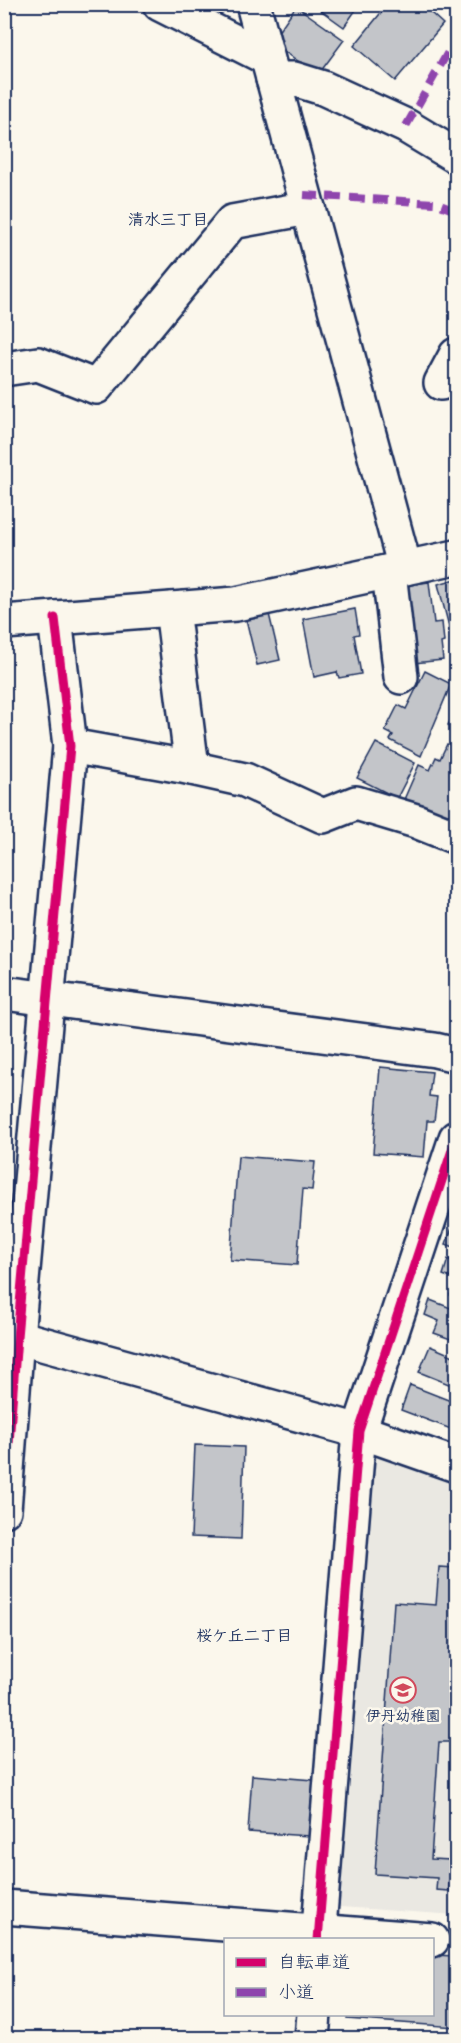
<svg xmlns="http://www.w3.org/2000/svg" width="461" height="2043" font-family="Kalam,'Klee One',sans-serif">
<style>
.built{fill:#eae8e2}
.building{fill:#c3c5c9;stroke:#1b2f5e;stroke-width:1.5}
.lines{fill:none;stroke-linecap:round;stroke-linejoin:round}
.minor-casing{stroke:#1b2f5e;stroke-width:38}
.minor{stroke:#fbf7ec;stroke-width:33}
.quiet{stroke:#8e44ad;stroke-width:8;stroke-dasharray:15 8;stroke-linecap:butt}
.cycleway-casing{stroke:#fbf7ec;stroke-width:13}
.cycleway{stroke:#d6006c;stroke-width:9}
.labels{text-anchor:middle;stroke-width:5;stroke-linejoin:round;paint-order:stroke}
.poi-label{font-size:15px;font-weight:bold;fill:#1b2f5e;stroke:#fbf7ec}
.neighbourhood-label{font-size:16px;font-weight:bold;fill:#1b2f5e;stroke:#fbf7ec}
</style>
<rect width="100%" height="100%" fill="#fbf7ec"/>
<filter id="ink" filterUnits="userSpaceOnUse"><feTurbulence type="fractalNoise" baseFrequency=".0167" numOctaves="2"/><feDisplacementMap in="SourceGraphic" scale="12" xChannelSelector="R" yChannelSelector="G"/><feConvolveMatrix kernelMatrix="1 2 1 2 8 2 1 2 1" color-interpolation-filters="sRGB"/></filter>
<g filter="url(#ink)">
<!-- built -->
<polygon class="built" points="375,1454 456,1478 456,1915 340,1907 335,1902 366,1466"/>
<!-- building -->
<g class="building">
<polygon points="312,4 360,4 344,27"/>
<polygon points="388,4 421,4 443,24 395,81 354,46"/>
<polygon points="296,6 344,40 318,75 271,42"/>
<polygon points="456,579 456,654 438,584"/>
<polygon points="429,582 434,623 442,622 444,642 441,643 443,660 414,663 405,585"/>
<polygon points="355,609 359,634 354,635 361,674 339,678 337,672 314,677 303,619"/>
<polygon points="269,614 280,660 257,665 246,619"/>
<polygon points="425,671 451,684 421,756 390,740 393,735 385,731 398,705 406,709"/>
<polygon points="456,710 456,730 448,725"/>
<polygon points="376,743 415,763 397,798 357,778"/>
<polygon points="447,744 456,748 456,828 402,804 419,765 430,770 436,757 440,759"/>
<polygon points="380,1067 432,1072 429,1096 437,1097 434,1121 427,1121 424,1157 373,1153"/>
<polygon points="238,1156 315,1162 312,1190 303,1189 297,1265 230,1260"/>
<polygon points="456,1217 456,1248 446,1244"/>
<polygon points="448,1259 456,1263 456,1298 450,1295 456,1280 443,1275"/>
<polygon points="430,1300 456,1310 456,1341 434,1333 439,1321 425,1315"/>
<polygon points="430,1346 456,1357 456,1387 419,1372"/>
<polygon points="410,1385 456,1403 456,1431 401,1410"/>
<polygon points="195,1445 244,1447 241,1539 191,1537"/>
<polygon points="439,1567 456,1568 456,1656 450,1742 439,1742 431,1859 451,1860 449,1891 436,1890 437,1878 375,1874 394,1602 436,1605"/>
<polygon points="252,1775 313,1780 309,1836 248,1832"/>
<polygon points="432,1955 456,1956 456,2027 347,2019 348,2014 432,2014"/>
<polygon points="399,2037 454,2038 399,2038"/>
</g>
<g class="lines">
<!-- minor casing -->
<g class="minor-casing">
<g id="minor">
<polyline points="160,4 267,58"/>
<polyline points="253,4 405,568"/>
<polyline points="273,79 294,79 323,88 406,126 456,156"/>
<polyline points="4,369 38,364 96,387 232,222 308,208"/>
<polyline points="441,383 456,355"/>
<polyline points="389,572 401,677"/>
<polyline points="172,609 192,768"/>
<polyline points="4,622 236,604 456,557"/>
<polyline points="70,746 182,766 245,780 323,816 356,803 416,821 456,837"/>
<polyline points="4,993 435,1050 456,1055"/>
<polyline points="4,1336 17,1337 359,1431 456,1465"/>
<polyline points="4,1510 17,1337 70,746 55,618"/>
<polyline points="4,1907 432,1940"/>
<polyline points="318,1940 359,1431 456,1138"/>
<polyline points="312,2038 314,2014"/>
</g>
</g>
<!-- minor -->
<use href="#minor" class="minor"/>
<!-- quiet -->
<g class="quiet">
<polyline points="253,7 255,4"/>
<polyline points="406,126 456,38"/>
<polyline points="304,195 435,203 456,211"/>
</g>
<!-- cycleway casing -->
<g class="cycleway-casing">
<g id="cycleway">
<polyline points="4,1510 17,1337 70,746 55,618"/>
<polyline points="318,1940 359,1431 456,1138"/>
</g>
</g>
<!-- cycleway -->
<use href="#cycleway" class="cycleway"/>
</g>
</g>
<!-- icons -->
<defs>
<g id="school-ring" transform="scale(1.35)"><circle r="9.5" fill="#fbf7ec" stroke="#d1495b" stroke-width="1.5"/><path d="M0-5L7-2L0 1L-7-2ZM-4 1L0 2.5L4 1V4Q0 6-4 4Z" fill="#d1495b"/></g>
</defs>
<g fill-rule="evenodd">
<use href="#school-ring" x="403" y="1690"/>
</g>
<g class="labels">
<!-- poi labels -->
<g class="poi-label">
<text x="403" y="1721">伊丹幼稚園</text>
</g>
<!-- neighbourhood labels -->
<g class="neighbourhood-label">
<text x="168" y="225">清水三丁目</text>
<text x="244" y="1641">桜ケ丘二丁目</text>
</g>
</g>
<!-- margin -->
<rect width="461" height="2043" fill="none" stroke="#fbf7ec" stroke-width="24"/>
<rect x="12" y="12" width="437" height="2019" fill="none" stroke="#1b2f5e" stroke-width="2" filter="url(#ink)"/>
<!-- legend -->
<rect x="224" y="1938" width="210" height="78" fill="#fbf7ec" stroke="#a1a7b3" stroke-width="1.5"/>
<rect x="236" y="1958" width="30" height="9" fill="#d6006c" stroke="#a1a7b3" stroke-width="1.5"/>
<text x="278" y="1968" font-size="18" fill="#1b2f5e">自転車道</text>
<rect x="236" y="1988" width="30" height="9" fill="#8e44ad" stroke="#a1a7b3" stroke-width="1.5"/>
<text x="278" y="1998" font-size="18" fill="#1b2f5e">小道</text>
</svg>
